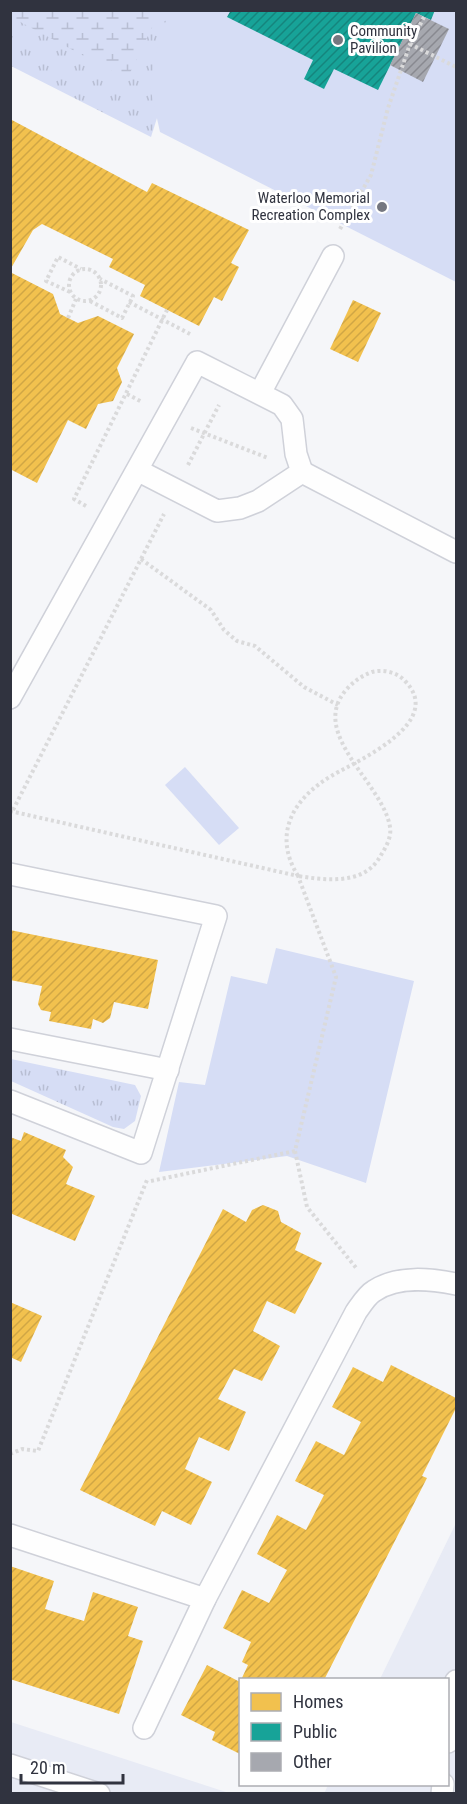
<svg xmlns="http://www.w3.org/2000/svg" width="467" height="1804" font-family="'Roboto Condensed',sans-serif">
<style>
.built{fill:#e8ebf5}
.grass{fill:url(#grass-tufts)}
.wetland{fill:url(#wetland-marsh)}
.garden{fill:#d6ddf5}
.homes{fill:url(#homes-hatch)}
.public{fill:url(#public-hatch)}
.building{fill:url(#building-hatch)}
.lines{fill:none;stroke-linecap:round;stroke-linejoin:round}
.lane-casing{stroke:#cfd1d9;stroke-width:24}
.path{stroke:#dadadb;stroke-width:4;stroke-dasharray:3 3;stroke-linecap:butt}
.lane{stroke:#fefefe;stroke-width:21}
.poi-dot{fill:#757780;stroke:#fff;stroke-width:2}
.labels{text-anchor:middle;stroke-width:6;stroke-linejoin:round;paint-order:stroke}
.poi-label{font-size:15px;fill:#30333f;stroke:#fff;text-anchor:start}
</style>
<defs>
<pattern id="grass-tufts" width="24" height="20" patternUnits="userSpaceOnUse" patternTransform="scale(1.5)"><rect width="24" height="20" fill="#d6ddf5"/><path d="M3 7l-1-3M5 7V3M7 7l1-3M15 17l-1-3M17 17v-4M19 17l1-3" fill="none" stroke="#b8bed3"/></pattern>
<pattern id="wetland-marsh" width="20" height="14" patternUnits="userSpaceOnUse" patternTransform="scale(1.5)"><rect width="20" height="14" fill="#d6ddf5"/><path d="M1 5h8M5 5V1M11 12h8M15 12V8" fill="none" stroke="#b8bed3"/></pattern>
<pattern id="homes-hatch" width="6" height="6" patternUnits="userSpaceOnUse" patternTransform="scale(1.5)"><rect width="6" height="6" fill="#f2c14e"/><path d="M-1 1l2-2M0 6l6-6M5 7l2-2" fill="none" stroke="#d0a645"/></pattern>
<pattern id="public-hatch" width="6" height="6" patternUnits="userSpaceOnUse" patternTransform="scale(1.5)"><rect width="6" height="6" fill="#17a398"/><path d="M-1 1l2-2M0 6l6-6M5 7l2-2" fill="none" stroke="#15857d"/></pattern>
<pattern id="building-hatch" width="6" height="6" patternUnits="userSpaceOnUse" patternTransform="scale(1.5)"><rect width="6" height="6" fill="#a6a8af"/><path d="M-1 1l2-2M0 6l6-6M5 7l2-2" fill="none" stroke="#888990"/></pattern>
</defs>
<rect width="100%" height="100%" fill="#f5f6f9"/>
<!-- built -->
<g class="built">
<polygon points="456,1523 456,1793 324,1794 328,1785 448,1784 448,1680 380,1679"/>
<polygon points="11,1722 229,1793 11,1794"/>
</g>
<!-- grass -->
<g class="grass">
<polygon points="10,11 191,11 151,137 11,66"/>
<polygon points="11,1059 135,1085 141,1096 135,1121 124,1129 113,1127 11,1081"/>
</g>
<!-- wetland -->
<polygon class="wetland" points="10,11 11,10 160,11 127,79 11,17"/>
<!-- garden -->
<g class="garden">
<polygon points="171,11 456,11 456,282 160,132 150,87 160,33"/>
<polygon points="185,767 239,828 219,845 165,785"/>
<polygon points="276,948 414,981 366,1183 287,1156 159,1172 179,1082 205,1085 231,976 267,984"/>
</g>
<!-- homes -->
<g class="homes">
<polygon points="10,119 147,192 152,183 249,230 231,263 239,267 222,301 214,297 199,326 140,296 145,285 109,267 113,259 42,224 33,230 10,270"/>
<polygon points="10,272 53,294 60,314 78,323 98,316 134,334 117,368 122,382 113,401 98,404 86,429 68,420 37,483 10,469"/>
<polygon points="353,300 381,313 358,362 330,349"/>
<polygon points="10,930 158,960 148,1009 114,1002 110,1018 103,1023 93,1019 91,1029 49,1021 51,1012 41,1010 38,1004 42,986 10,980"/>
<polygon points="24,1132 66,1150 63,1157 73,1167 66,1184 95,1196 75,1241 10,1213 10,1137 21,1141"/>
<polygon points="263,1205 278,1211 281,1222 301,1233 295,1250 322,1263 295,1314 267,1301 253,1331 280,1346 262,1381 234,1369 218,1399 246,1412 229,1451 199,1437 185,1469 212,1482 191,1525 162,1511 155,1526 80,1490 223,1209 246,1222 252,1210"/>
<polygon points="10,1302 42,1316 21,1362 10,1357"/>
<polygon points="391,1365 456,1398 456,1408 422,1476 427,1478 324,1680 241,1680 248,1665 242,1662 251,1642 223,1628 242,1590 269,1603 287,1570 257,1554 277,1515 306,1530 324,1495 295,1481 316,1441 344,1455 361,1422 332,1407 353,1367 383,1382"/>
<polygon points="10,1566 54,1581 45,1609 84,1621 93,1592 138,1607 128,1636 143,1641 119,1714 10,1679"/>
<polygon points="207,1665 240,1682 240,1754 212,1740 215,1732 181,1715"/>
</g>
<!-- public -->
<polygon class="public" points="231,10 435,10 431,20 416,13 378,90 334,69 324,89 304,79 313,60 227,17"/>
<!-- building -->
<polygon class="building" points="416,13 449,29 423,82 390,65"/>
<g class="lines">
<!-- lane casing -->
<g class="lane-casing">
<g id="lane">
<polyline points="260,393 333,256"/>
<polyline points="302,472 456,552"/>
<path d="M10,698C73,586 135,474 197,362L282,405L292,419L296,454L302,472L258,501L240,508L217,511L137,470"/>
<polyline points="10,874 216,916 141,1153 10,1101"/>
<polyline points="10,1039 168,1070"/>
<polyline points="10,1535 205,1599"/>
<path d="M144,1728L205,1599L356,1312C361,1305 367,1295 374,1291C398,1275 431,1279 456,1284"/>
<polyline points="448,1742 456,1681"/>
<polyline points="10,1765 99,1794"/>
<polyline points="442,1794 443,1784"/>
</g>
</g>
<!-- path -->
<g class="path">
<polyline points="424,17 410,44 456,67"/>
<polyline points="340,229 371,175 388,108 410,44"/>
<circle cx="85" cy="285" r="16"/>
<polyline points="70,292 46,281 58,257 81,269"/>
<polyline points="90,301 122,318 133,296 100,279"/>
<polyline points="129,302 190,334"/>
<polyline points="68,318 76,299"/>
<polyline points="127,394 142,402"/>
<polyline points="191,428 268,458"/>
<polyline points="188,465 219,405"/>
<polyline points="86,506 74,499 167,310"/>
<polyline points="141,559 211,610 224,630 237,641 255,646 304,687 338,705"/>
<polyline points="13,810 164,514"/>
<polyline points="10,811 298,876 336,977 295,1151 307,1207 357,1269"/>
<path d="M298,876C272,834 293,798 333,775C361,759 445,722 405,681C397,672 383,669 372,672C361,676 353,682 346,690C308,734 383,783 390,827C392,839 384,850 378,860C361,885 324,880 298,876"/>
<polyline points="151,1181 295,1151"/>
<polyline points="10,1454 22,1449 38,1451 147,1180"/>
</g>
<!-- lane -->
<use href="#lane" class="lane"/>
</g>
<!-- markers -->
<g class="poi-dot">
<circle cx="338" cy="40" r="6"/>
<circle cx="382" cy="207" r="6"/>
</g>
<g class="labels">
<!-- poi labels -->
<g class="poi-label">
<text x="350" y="36">Community<tspan x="350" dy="17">Pavilion</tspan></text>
<text x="370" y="203" text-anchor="end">Waterloo Memorial<tspan x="370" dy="17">Recreation Complex</tspan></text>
</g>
</g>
<!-- border -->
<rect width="467" height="1804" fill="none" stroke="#30333f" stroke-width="24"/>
<!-- legend -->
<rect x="239" y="1678" width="210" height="108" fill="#ffffff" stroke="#acadb2" stroke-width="1.5"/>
<rect x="251" y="1693" width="30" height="18" fill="#f2c14e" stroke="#acadb2" stroke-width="1.5"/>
<text x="293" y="1708" font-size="18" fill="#30333f">Homes</text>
<rect x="251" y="1723" width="30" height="18" fill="#17a398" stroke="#acadb2" stroke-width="1.5"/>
<text x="293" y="1738" font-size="18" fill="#30333f">Public</text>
<rect x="251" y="1753" width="30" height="18" fill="#a6a8af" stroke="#acadb2" stroke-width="1.5"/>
<text x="293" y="1768" font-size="18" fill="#30333f">Other</text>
<!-- scale -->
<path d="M21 1774v9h102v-9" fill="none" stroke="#30333f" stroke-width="3"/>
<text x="30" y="1774" font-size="18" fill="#30333f" stroke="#ffffff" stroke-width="4.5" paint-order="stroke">20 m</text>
</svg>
